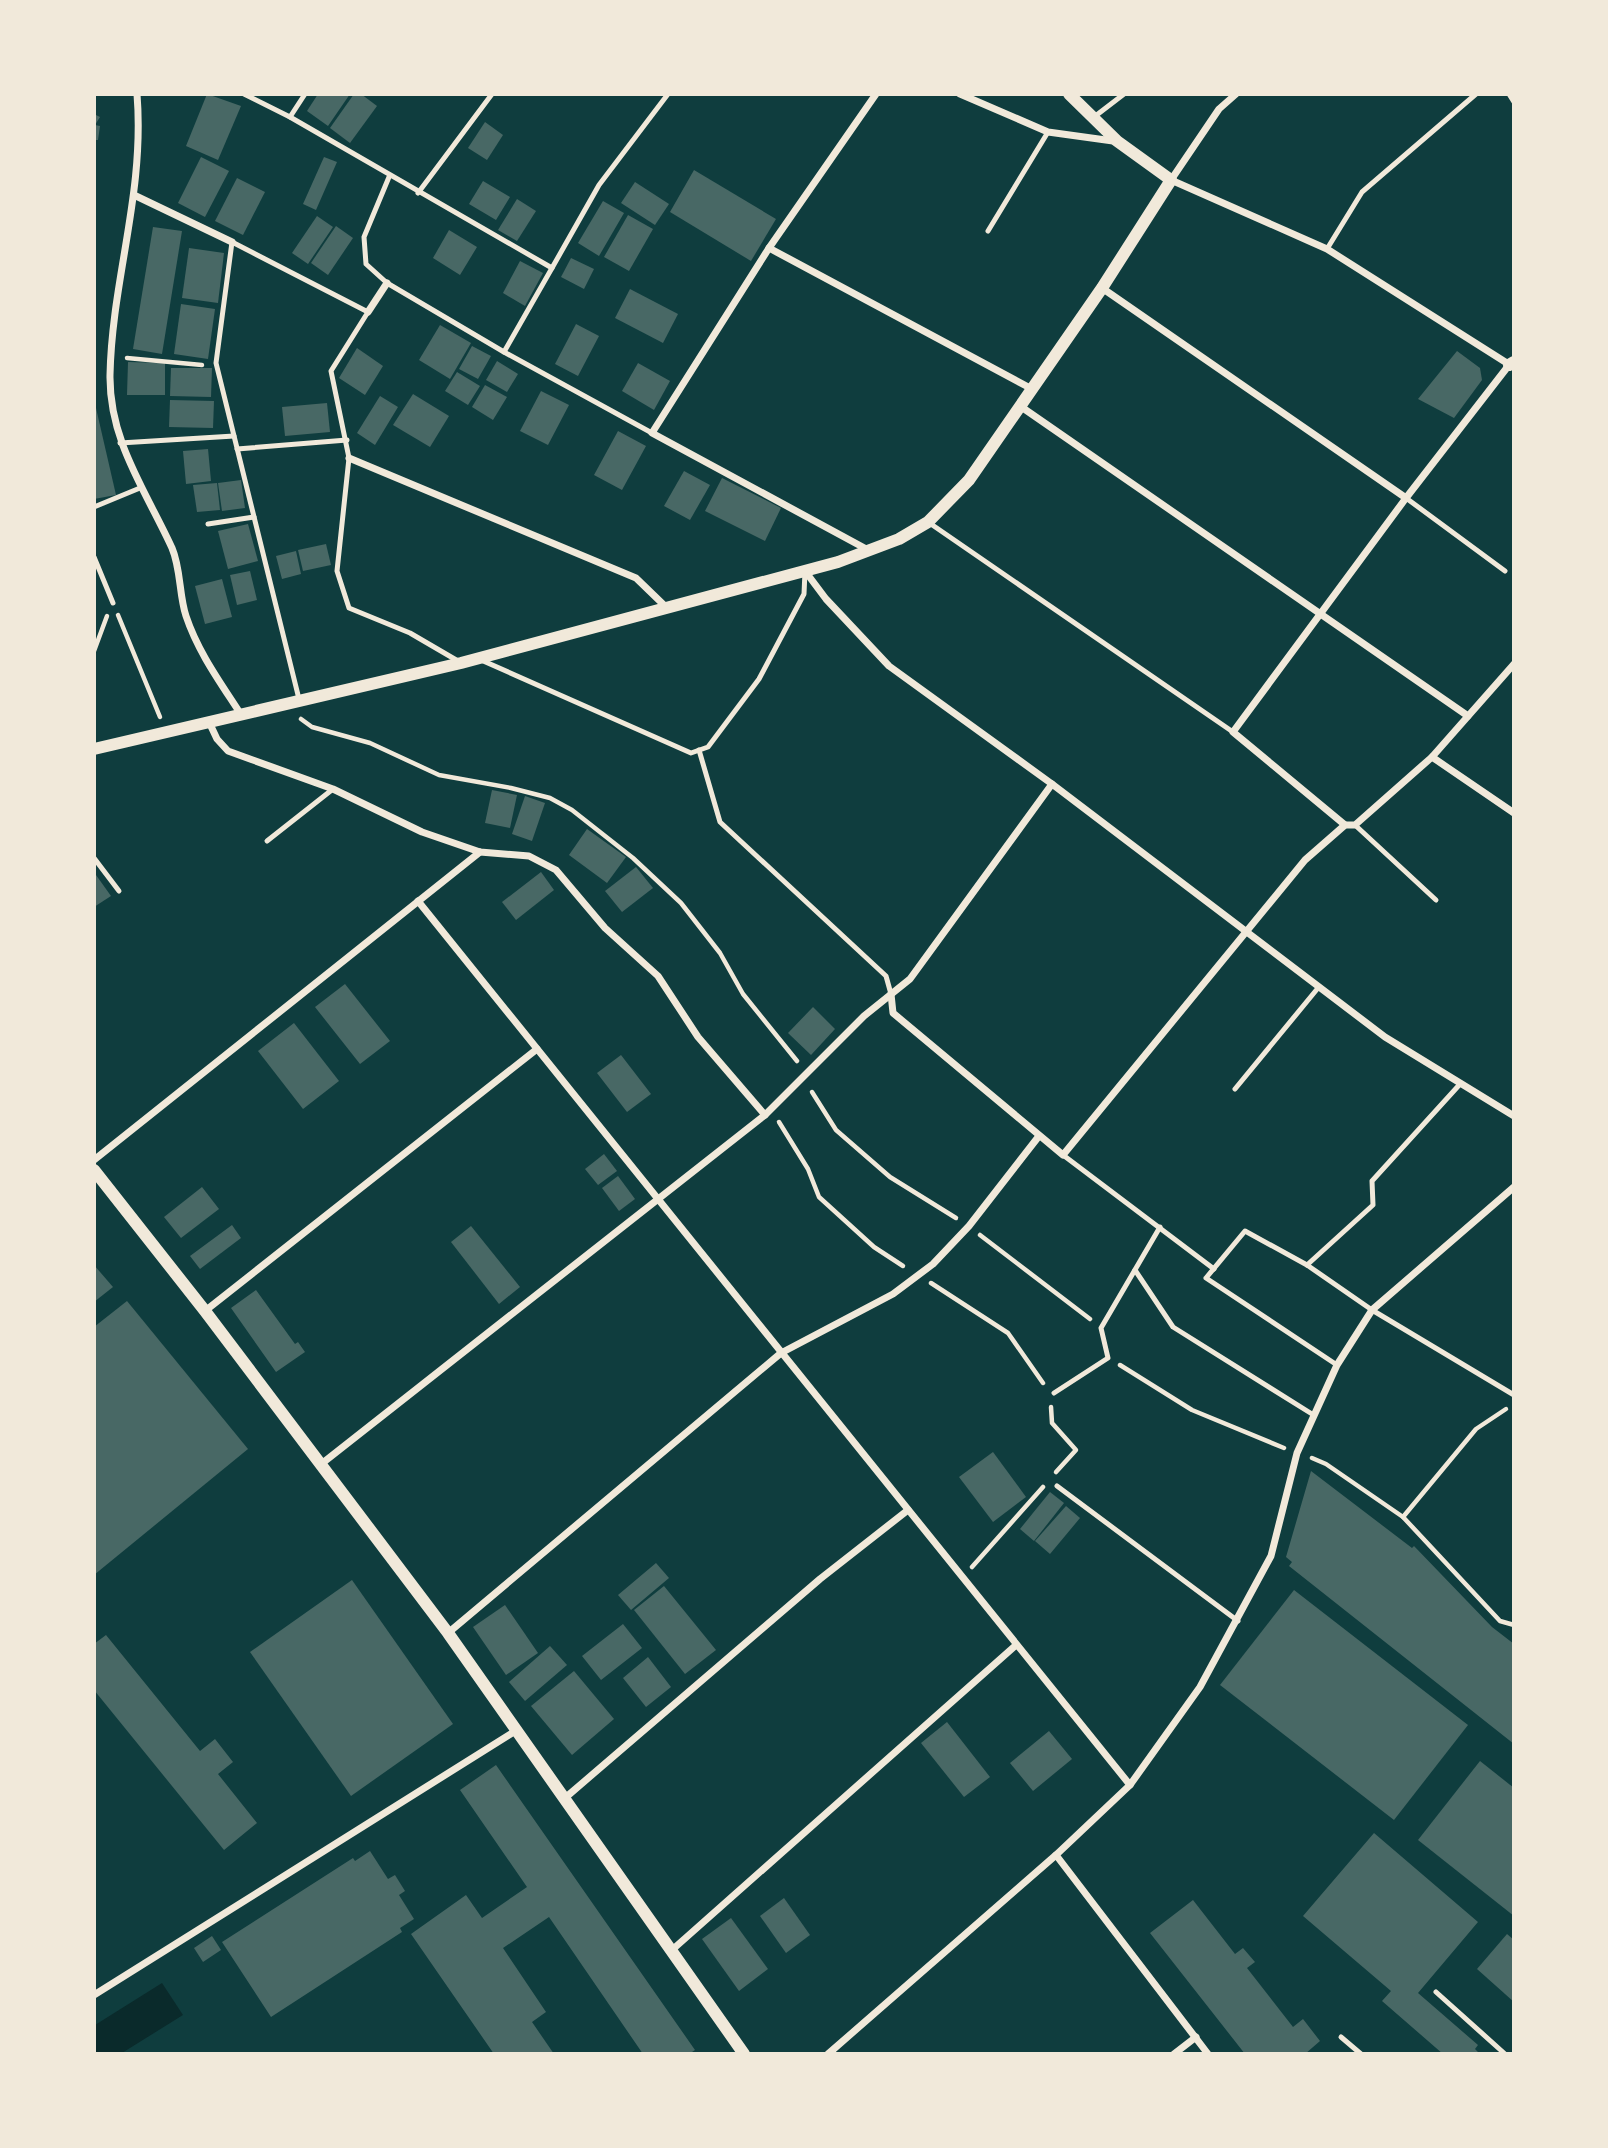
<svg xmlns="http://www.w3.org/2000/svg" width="1608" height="2148" font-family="'Sofia Sans Condensed',sans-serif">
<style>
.water{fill:#0a2a2b}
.building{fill:#486865}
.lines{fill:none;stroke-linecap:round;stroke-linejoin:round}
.path{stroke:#f1e9da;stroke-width:4.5}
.service{stroke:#f1e9da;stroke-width:5}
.minor{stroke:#f1e9da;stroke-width:7}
.tertiary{stroke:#f1e9da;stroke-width:12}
</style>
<rect width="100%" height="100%" fill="#0f3d3e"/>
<!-- water -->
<polygon class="water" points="162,1983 183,2015 122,2053 95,2053 95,2025"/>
<!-- building -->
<g class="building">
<polygon points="207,94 241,106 218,160 186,146"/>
<polygon points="318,94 350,94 328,126 307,111"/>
<polygon points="354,94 361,94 377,106 350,143 330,128"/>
<polygon points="94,114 100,117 95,125 100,126 98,140 94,140"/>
<polygon points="485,122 503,135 487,160 468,148"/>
<polygon points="201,157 229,171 205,217 178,203"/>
<polygon points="324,157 337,162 316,210 303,204"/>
<polygon points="694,170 776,219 751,261 670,212"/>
<polygon points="237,178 265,192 243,235 215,221"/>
<polygon points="483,181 510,197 496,220 469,204"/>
<polygon points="635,182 669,204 655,225 621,203"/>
<polygon points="517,199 536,211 517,241 498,230"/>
<polygon points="603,201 624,213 599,256 578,243"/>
<polygon points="628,215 653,229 629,271 604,257"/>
<polygon points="317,216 333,227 308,264 292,253"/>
<polygon points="336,226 353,238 328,275 311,263"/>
<polygon points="153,227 182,231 162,354 133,349"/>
<polygon points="449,230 477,247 460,275 433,258"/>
<polygon points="189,248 224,253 218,303 182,298"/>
<polygon points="571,258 594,269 584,289 561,277"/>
<polygon points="520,261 543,273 525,306 503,293"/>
<polygon points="630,289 678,314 663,343 615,318"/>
<polygon points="181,304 215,309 208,359 174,354"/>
<polygon points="576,324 599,336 578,376 555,364"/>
<polygon points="440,325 471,343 450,379 419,360"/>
<polygon points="472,346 491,356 478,379 459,369"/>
<polygon points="357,348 383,366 365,395 339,378"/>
<polygon points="1457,351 1480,368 1482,380 1454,418 1418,399"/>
<polygon points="497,361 518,374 507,392 486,380"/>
<polygon points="128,362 165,363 165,395 127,395"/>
<polygon points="638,363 670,381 654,410 622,391"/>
<polygon points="171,368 212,368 211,397 170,396"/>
<polygon points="457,372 480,386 468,405 445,391"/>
<polygon points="485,385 507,397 493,420 472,407"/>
<polygon points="541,391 569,405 548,445 520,431"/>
<polygon points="413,394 449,416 430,447 393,425"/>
<polygon points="380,396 398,407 375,445 357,433"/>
<polygon points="170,400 214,401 213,428 169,427"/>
<polygon points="327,403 330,432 285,436 282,407"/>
<polygon points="96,408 116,495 94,499 94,409"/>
<polygon points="618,431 646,446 622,490 594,475"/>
<polygon points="208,449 211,481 186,484 183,451"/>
<polygon points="684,471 710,485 690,520 664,506"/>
<polygon points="722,478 781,508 765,541 705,511"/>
<polygon points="241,480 245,508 222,511 218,483"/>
<polygon points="217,483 220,510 197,512 193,485"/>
<polygon points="248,524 258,561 228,569 218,531"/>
<polygon points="326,544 331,565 303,571 298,550"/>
<polygon points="296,551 301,574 282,579 276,556"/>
<polygon points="250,571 257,600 237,605 230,575"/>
<polygon points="222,579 232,617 205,624 195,586"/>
<polygon points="492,790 517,795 510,828 485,823"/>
<polygon points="525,796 545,803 532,841 512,834"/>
<polygon points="587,829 626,857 607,883 569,855"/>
<polygon points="636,867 653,888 622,912 605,891"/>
<polygon points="541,872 554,890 516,920 502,902"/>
<polygon points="96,875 111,896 94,907 94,876"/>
<polygon points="345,984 390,1041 360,1064 315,1007"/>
<polygon points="813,1007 835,1029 811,1055 788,1033"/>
<polygon points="294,1023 339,1081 303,1109 258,1051"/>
<polygon points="621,1055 651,1094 627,1112 597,1073"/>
<polygon points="604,1154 617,1171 598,1185 585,1169"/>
<polygon points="618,1176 635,1199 619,1211 602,1188"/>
<polygon points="202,1187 219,1209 181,1238 164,1217"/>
<polygon points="232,1225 241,1238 200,1269 190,1256"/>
<polygon points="471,1226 520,1287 499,1304 451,1242"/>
<polygon points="94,1265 113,1287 94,1302"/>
<polygon points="256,1290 295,1344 298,1342 305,1352 276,1372 231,1308"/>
<polygon points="127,1301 248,1449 94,1575 94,1327"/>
<polygon points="993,1452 1026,1497 993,1522 959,1477"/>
<polygon points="1311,1471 1412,1548 1414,1546 1492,1627 1514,1644 1514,1744 1289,1566 1292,1562 1286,1557"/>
<polygon points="1050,1492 1064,1503 1034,1541 1020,1529"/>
<polygon points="1066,1506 1080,1518 1050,1554 1035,1541"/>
<polygon points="656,1563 669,1578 631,1610 618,1595"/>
<polygon points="352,1580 453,1724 351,1796 250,1652"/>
<polygon points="664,1586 716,1650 685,1674 634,1610"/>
<polygon points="1294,1590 1468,1725 1394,1820 1220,1685"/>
<polygon points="505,1605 538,1653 506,1675 473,1627"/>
<polygon points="623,1624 642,1648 601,1680 582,1656"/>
<polygon points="106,1635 200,1751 215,1739 233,1762 218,1774 257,1823 224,1850 94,1690 94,1644"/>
<polygon points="550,1646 567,1665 525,1701 509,1682"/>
<polygon points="648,1657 671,1687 646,1707 623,1678"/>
<polygon points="574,1671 614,1719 572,1755 531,1706"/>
<polygon points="947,1722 990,1777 964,1797 921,1743"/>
<polygon points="1049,1731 1072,1759 1033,1791 1010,1763"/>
<polygon points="1480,1761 1514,1788 1514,1916 1418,1840"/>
<polygon points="496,1765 695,2050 689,2054 643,2054 549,1917 503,1948 546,2012 532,2022 554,2054 494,2054 411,1934 466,1895 482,1918 527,1887 460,1790"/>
<polygon points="1374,1833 1478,1922 1418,1993 1478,2045 1475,2049 1480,2054 1443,2054 1382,2001 1391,1991 1303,1916"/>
<polygon points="370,1851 388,1879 395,1875 405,1891 399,1895 414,1919 400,1928 402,1932 271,2017 222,1942 353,1858 355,1861"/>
<polygon points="784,1898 810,1935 786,1953 760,1916"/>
<polygon points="1193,1900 1235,1954 1243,1948 1255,1962 1247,1968 1293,2027 1303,2019 1320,2041 1305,2054 1245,2054 1150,1933"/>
<polygon points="731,1918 768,1969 739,1991 702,1939"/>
<polygon points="1507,1934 1514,1940 1514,2002 1477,1969"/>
<polygon points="212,1936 221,1950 203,1962 194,1948"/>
</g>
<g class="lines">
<!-- path -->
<g class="path">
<polyline points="127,358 202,365"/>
<polyline points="118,615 160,717"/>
<polyline points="94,651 107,616"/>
<polyline points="301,719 312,727 370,743 439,775 511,788 550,798 572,810 633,858 681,903 720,953 743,994 797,1061"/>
<polyline points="812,1092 836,1130 890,1177 956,1218"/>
<polyline points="779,1122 808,1169 819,1197 874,1247 903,1266"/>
<polyline points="980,1235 1090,1319"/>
<polyline points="931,1283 1008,1333 1043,1383"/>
<polyline points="1120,1365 1192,1410 1284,1448"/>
<polyline points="1051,1407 1052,1423 1076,1450 1056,1472"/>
<polyline points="1312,1458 1326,1464 1403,1517 1500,1621 1514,1625"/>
<polyline points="1403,1517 1476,1429 1506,1409"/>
<polyline points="972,1567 1043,1487"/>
</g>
<!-- service -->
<g class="service">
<polyline points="244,94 290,117 552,268 599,185 668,94"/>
<polyline points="1509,94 1514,102"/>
<polyline points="290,117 305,94"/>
<polyline points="1094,117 1124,94"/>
<polyline points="389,177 364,237 366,264 387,283 504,352 652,433"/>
<polyline points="418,193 492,94"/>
<polyline points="988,231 1048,132"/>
<polyline points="1327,249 1362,192 1476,94"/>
<polyline points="504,352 552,268"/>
<polyline points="120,443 234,436"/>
<polyline points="237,449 347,440"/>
<polyline points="1406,498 1505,571"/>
<polyline points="94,507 140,488"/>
<polyline points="928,522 1233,732"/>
<polyline points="208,524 254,517"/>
<polyline points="94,557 113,603"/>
<polyline points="481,660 691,753 708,747 759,679 804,594 805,571"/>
<polyline points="299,699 216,363 232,242 368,312 331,371 349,458 337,571 349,608 410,633 458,661"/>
<polyline points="699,750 720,822 886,976 891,994"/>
<polyline points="1355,825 1436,900"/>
<polyline points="267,841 333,789"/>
<polyline points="94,858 119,891"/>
<polyline points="1235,1089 1318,988"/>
<polyline points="1063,1155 1214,1269"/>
<polyline points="1307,1265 1373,1205 1372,1181 1461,1083"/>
<polyline points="1135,1270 1173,1327 1312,1414"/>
<polyline points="1337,1365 1206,1278 1245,1231 1307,1265 1372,1310 1514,1395"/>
<polyline points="1054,1393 1108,1358 1101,1328 1160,1227"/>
<polyline points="1057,1486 1238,1621"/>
<polyline points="1436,1992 1505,2054"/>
<polyline points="1341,2037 1361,2054"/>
</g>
<!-- minor -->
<g class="minor">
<path d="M137,94C145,194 112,279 110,375C109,441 146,491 172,548C181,569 179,595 186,616C198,652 220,682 240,713"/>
<polyline points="960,94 1048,132 1113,141"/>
<polyline points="1236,94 1219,109 1171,180 1327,249 1510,365"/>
<polyline points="136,196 232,242"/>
<polyline points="769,248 1032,389"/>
<polyline points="1102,288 1406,498"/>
<polyline points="368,312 387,283"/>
<polyline points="1020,406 1468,716"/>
<polyline points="349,458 636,578 666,607"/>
<polyline points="870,551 652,433 769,248 876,94"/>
<polyline points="805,571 826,599 889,666 1052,784 1385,1037 1514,1116"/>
<polyline points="209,722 217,739 228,751 333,789 422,832 480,852 529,856 556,870 605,928 658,976 698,1037 765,1115"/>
<polyline points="1432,757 1514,813"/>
<polyline points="1345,825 1233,732 1406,498 1509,365"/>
<polyline points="418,901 1130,1785"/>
<polyline points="891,994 893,1013 1063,1155 1305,860 1345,825 1355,825 1432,757 1514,664"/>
<polyline points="94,1160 480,852"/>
<polyline points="205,1311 537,1049"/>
<polyline points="320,1465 765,1115 864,1016 910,979 1052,784"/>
<polyline points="448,1633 781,1353 893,1294 933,1264 969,1226 1039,1136"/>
<polyline points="565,1798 820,1579 908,1510"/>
<polyline points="1056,1855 1208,2054"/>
<polyline points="672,1950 1016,1645"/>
<polyline points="94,1995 517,1730"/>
<polyline points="828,2054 1056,1855 1130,1785 1200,1687 1271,1556 1297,1453 1337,1365 1372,1310 1514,1187"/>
<polyline points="1174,2054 1196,2037"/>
</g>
<!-- tertiary -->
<g class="tertiary">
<polyline points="1509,365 1514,362"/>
<polyline points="94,749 461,663 838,562 899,539 928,522 969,480 1102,288 1171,180 1117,141 1069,94"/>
<polyline points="94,1170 205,1311 448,1633 744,2054"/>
</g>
</g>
<!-- border -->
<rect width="1608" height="2148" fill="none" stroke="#f1e9da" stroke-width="192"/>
</svg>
